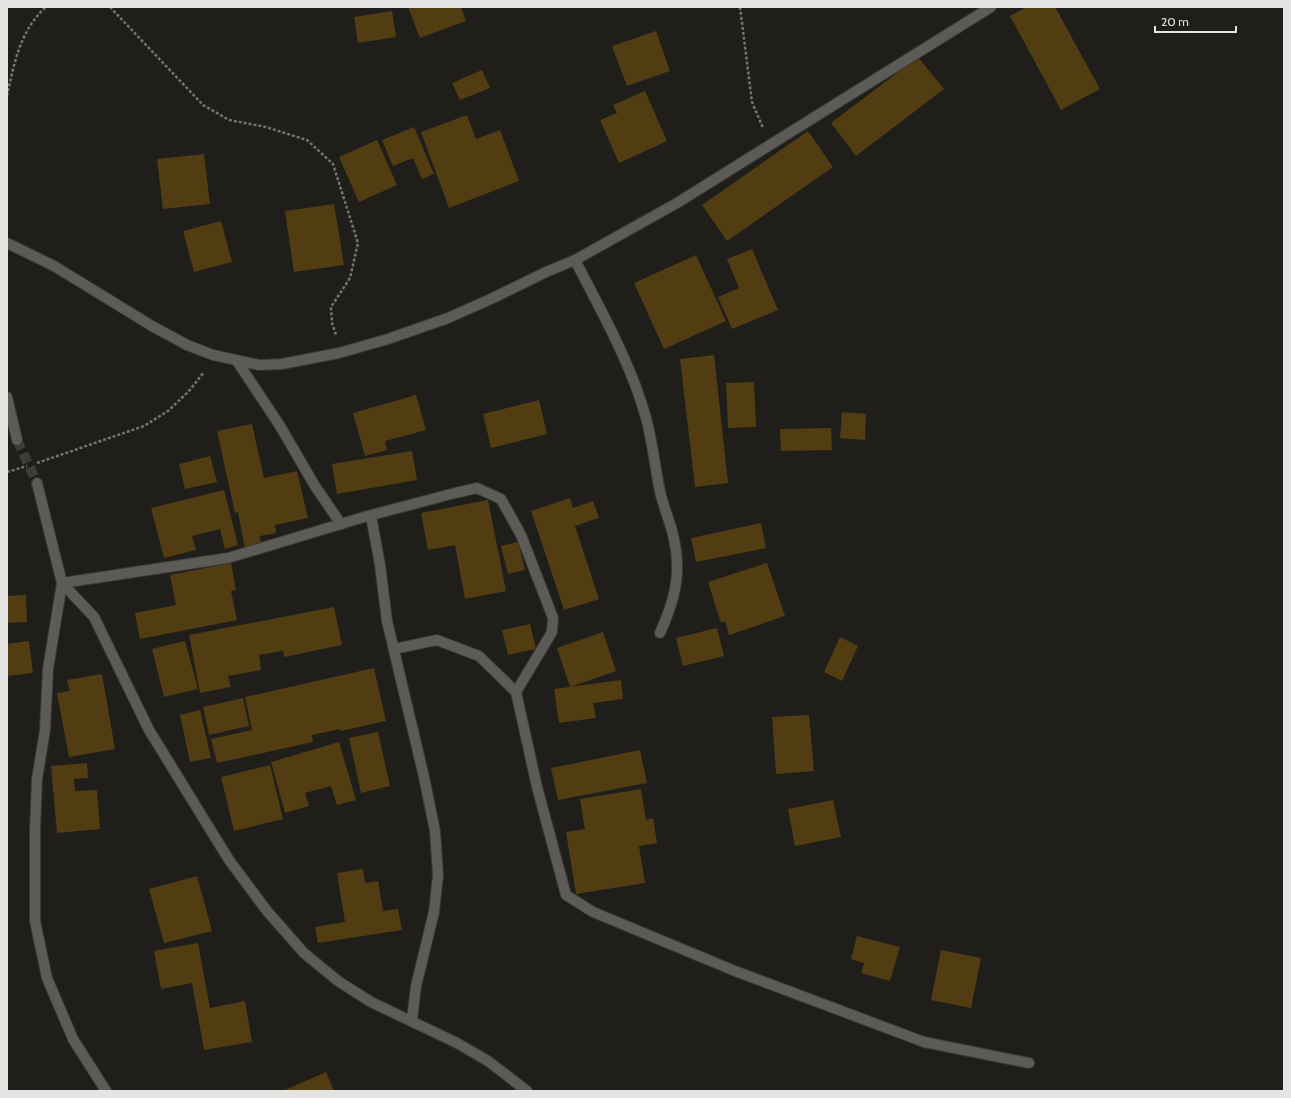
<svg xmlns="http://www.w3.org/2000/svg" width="1291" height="1098" font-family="Cabin,sans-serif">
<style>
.building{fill:#523d12}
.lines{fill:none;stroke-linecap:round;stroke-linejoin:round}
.minor-tunnel{stroke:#3d3c39;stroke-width:10;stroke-dasharray:10 5;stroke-linecap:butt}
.minor-casing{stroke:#393837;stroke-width:12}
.path{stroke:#747371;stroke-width:2.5;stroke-dasharray:3 2;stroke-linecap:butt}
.minor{stroke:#5d5b58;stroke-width:10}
</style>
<rect width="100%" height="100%" fill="#1f1e1b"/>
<!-- building -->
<g class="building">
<polygon points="408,7 461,7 466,21 420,38"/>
<polygon points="1026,7 1055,7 1100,89 1061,110 1010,16"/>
<polygon points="392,11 396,37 358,43 354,17"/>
<polygon points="656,31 670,71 627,86 612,46"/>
<polygon points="918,57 944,89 856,156 831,123"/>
<polygon points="482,70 490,88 460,100 452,83"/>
<polygon points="645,91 667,141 619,163 600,120 617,113 613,105"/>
<polygon points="467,115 476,139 500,130 519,181 449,208 421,132"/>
<polygon points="414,127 434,174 422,179 413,158 393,166 382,140"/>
<polygon points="808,131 833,167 727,241 702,205"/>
<polygon points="377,140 397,185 359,202 339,157"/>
<polygon points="204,154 210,204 163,209 157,159"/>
<polygon points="334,204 344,265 294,272 285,211"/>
<polygon points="221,221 232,262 194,272 183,231"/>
<polygon points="752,249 778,310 732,329 718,297 739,288 727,259"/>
<polygon points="696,255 726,321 664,349 634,283"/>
<polygon points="714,355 728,483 695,487 680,359"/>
<polygon points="754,382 756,427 728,428 726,383"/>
<polygon points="416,395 426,430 385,441 387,450 365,456 353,413"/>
<polygon points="539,400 547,434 491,448 483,414"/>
<polygon points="842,412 866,414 865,440 840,438"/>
<polygon points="252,424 264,478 297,471 308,518 275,525 276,533 260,536 261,544 245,548 238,512 235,513 217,431"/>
<polygon points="831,428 832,450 781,451 780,429"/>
<polygon points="412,451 417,480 337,494 332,464"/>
<polygon points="210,456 217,482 185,489 179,464"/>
<polygon points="224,490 238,545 225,549 220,529 192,536 196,550 164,558 151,508"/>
<polygon points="570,498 573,508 593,501 599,518 575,526 599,599 564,610 531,511"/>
<polygon points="488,500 506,591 465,599 455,545 428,550 421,513"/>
<polygon points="761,523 766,548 696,562 691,538"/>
<polygon points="518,542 525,570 508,574 501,546"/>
<polygon points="231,563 236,590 231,591 237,620 140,639 135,613 176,605 170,575"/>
<polygon points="767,563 785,616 729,635 725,621 721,623 708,582"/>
<polygon points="26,595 27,622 7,623 7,596"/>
<polygon points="334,607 342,645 284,657 283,651 259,655 261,670 228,676 231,687 200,693 189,635"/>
<polygon points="530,624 536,649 508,655 502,630"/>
<polygon points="717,628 724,656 683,666 676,638"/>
<polygon points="603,632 616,671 570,687 557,648"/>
<polygon points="840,637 858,646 842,681 824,672"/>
<polygon points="29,641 33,673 7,676 7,644"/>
<polygon points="185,641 198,689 164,697 152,649"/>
<polygon points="374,668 386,721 341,731 340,729 312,735 313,742 217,763 211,739 252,730 245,697"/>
<polygon points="102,674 115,749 69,757 57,693 70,691 67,680"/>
<polygon points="621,680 623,699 593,703 596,718 559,723 554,689"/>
<polygon points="243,698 249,726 209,735 203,707"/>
<polygon points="200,710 211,758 190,762 180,715"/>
<polygon points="809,715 814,771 776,774 772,717"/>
<polygon points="378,732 390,786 361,793 349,738"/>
<polygon points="339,742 356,800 337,805 331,786 305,793 309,806 285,813 271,762"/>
<polygon points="640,750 647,783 558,800 551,768"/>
<polygon points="87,763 88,778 74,779 75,791 97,790 100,829 57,833 51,766"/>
<polygon points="270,765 283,819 234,831 221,777"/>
<polygon points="641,789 646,820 653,818 657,843 639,846 645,883 576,894 566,832 585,829 580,799"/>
<polygon points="833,800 841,837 795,846 788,809"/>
<polygon points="363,869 365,883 378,881 383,911 398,909 402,930 318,943 315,927 345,922 337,873"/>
<polygon points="197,876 212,931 164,943 149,889"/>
<polygon points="857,936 900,947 890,981 861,973 864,963 851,959"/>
<polygon points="198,943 210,1008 245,1001 252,1042 204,1050 192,983 161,989 154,951"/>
<polygon points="941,950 981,958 971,1008 931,1000"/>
<polygon points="326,1072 334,1091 283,1091"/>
</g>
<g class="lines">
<!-- minor-tunnel -->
<polyline class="minor-tunnel" points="17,440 37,483"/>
<!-- minor casing -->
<g class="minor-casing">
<g id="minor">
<polyline points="7,243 54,266 152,326 187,345 213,355 259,365 282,364 339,353 388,339 448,318 493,298 546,272 575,260 677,203 991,7"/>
<path d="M575,260C601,311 631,363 646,418C653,443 655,470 661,496C665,510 671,525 674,539C682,574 674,602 660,633"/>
<polyline points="237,361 280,426 315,486 341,524"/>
<polyline points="7,397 17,440"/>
<polyline points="37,483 62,583 48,669 45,730 37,779 35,831 35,921 47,978 73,1039 106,1091"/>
<polyline points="371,516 380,565 387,621 424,777 435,831 438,875 434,912 416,986 412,1020"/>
<polyline points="62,583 94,617 149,730 229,860 267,911 304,953 338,981 371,1002 457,1043 488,1061 527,1091"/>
<polyline points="62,583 228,558 364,517 455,493 477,488 501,499 521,535 553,618 552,632 516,692"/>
<polyline points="394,649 437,640 479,656 516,692 537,787 566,895 593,912 735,971 924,1042 1029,1063"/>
</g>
</g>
<!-- path -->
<g class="path">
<polyline points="110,7 203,105 229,120 266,127 307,140 333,164 358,243 350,278 331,307 332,323 336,335"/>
<polyline points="740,7 752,102 763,128"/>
<path d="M7,96C14,64 20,30 46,7"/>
<polyline points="37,463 144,426 168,411 189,391 204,372"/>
<polyline points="7,472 27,466"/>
</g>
<!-- minor -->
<use href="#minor" class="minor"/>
</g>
<!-- border -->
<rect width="1291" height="1098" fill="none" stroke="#e5e4e3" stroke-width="16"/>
<!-- scale -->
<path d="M1155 26v6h81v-6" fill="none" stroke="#e5e4e3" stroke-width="2"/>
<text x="1161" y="26" font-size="12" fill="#e5e4e3" stroke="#1f1e1b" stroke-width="3" paint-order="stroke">20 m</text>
</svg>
